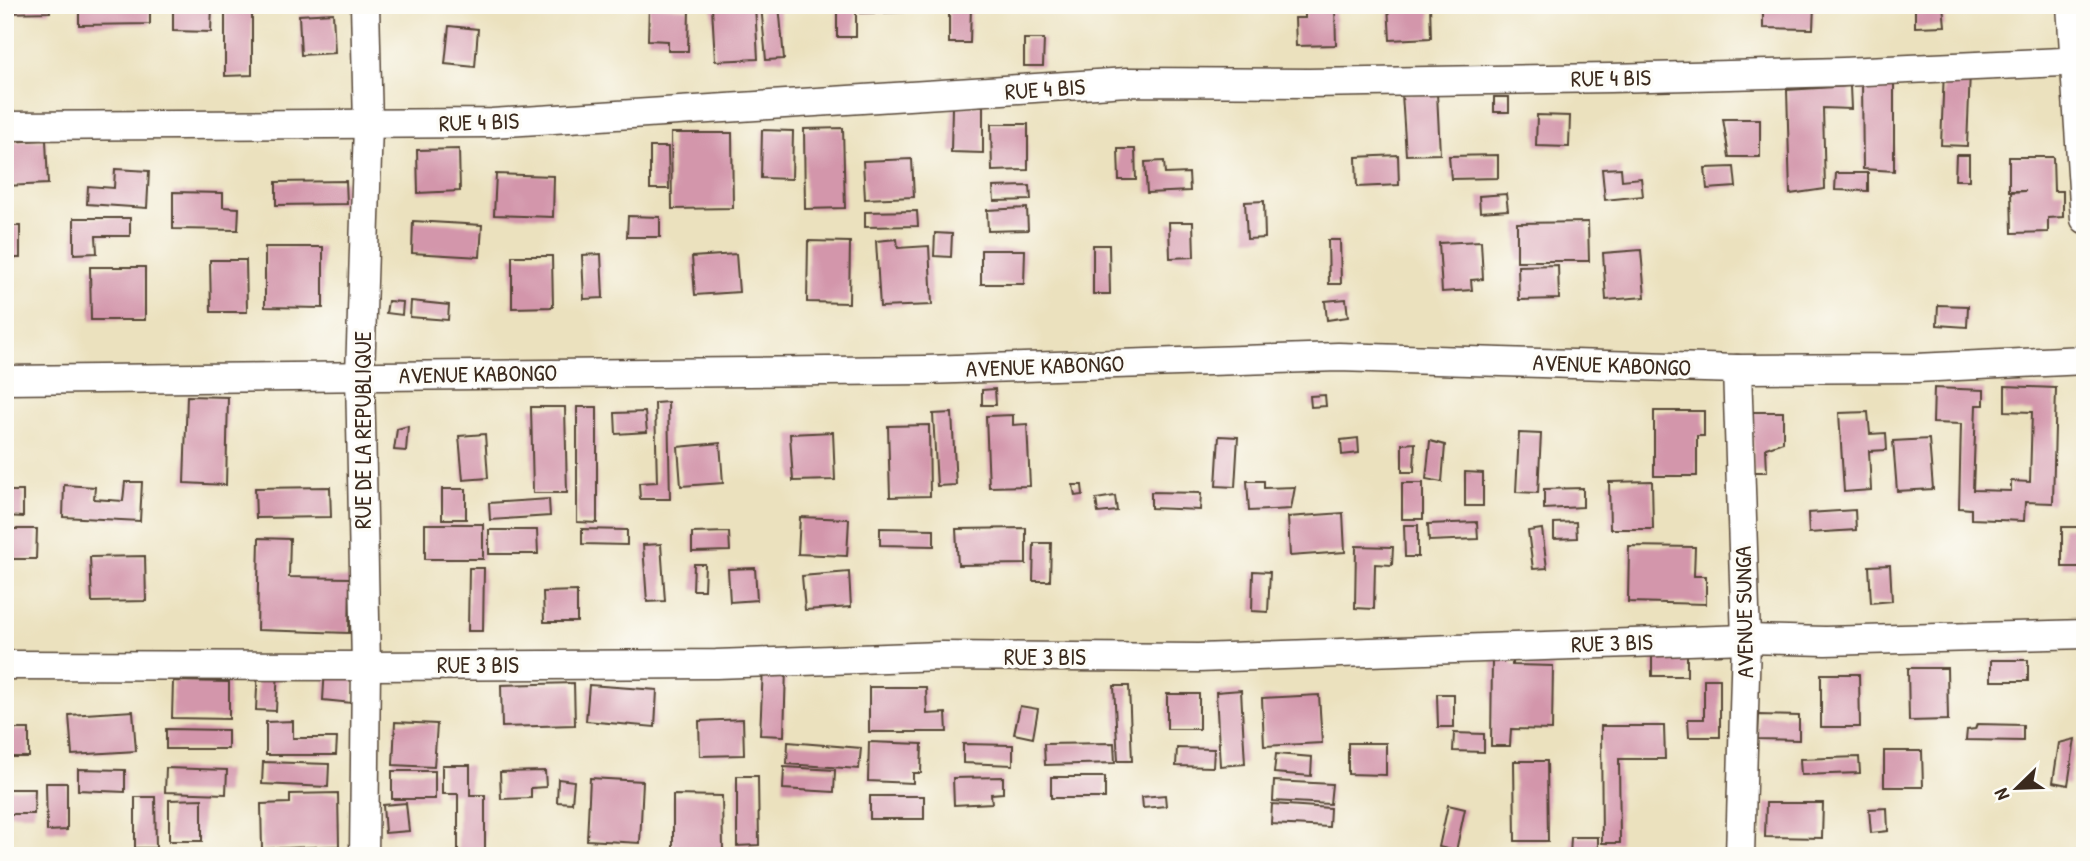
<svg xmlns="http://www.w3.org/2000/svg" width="2090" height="861" font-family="'Patrick Hand',sans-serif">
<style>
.building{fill:#d396ab}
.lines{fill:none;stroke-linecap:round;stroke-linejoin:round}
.street-casing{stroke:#554536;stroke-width:31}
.street{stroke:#fff;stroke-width:28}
.labels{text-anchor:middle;stroke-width:7;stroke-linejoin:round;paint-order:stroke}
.street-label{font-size:23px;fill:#3b2a1e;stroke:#fdfcf7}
</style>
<rect width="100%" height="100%" fill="#fdfcf7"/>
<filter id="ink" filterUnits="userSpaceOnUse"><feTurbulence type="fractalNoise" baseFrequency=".0143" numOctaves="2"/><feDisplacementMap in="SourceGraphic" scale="14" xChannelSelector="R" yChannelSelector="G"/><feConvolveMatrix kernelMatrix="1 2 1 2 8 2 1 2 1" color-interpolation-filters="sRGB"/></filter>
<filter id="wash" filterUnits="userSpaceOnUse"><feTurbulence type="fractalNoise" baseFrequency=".00686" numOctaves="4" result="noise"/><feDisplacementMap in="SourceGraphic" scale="28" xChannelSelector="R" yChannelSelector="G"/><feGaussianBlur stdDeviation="1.57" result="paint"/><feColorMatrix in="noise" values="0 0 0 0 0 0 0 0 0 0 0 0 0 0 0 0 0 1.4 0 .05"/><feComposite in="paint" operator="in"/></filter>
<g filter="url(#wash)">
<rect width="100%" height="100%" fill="#ebe1be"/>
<g id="blocks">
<!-- building -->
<g class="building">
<polygon points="5,5 50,5 50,12 5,13"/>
<polygon points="79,5 150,5 150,24 79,25"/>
<polygon points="173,5 212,5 211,32 173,31"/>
<polygon points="225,5 252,5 252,75 225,76"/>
<polygon points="649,5 689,9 688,51 668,51 668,41 648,40"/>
<polygon points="755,5 758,59 715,61 712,7"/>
<polygon points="761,5 779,5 784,59 766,60"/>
<rect x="837" y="5" width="19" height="32"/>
<polygon points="861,5 905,5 905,12 861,13"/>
<polygon points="949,5 971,5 970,43 949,43"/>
<polygon points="1305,5 1335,5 1336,45 1296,46 1295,18 1305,18"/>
<polygon points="1388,5 1430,5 1431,38 1390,40"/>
<polygon points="1763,5 1814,5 1813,29 1763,28"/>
<polygon points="1915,5 1943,5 1945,26 1915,27"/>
<polygon points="333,13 335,53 301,55 299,15"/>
<polygon points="449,26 478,29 475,67 445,64"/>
<polygon points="1024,39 1044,39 1043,66 1024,66"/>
<polygon points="1944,70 1970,71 1967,146 1941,145"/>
<polygon points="1862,81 1894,82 1894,171 1863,169"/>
<polygon points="1850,86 1851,109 1823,108 1825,189 1790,194 1787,90"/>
<polygon points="1437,93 1440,154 1406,155 1402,94"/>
<rect x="1494" y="97" width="15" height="15"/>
<polygon points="952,106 983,106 983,153 951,152"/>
<polygon points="1537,115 1570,116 1569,147 1536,146"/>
<polygon points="1723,119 1760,119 1760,157 1729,157"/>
<polygon points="991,124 1028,124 1028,170 992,171"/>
<polygon points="843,128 845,208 805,209 804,129"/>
<polygon points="762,130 793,131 792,179 761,178"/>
<polygon points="671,133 732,133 733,208 672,209"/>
<polygon points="46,140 48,184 5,186 5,142"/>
<polygon points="650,147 668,147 669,189 650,189"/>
<polygon points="459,149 460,191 418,193 417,150"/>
<polygon points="1118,149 1135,149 1136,180 1119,180"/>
<polygon points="1398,155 1399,185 1357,187 1356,157"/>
<polygon points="1498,155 1498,178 1451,179 1449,156"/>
<polygon points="1956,155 1969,155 1969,180 1955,180"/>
<polygon points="2009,157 2053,157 2054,191 2063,191 2063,217 2048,218 2048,232 2012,233 2011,192 2026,191 2009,191"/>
<polygon points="912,159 914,197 865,199 863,161"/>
<polygon points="1164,161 1165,174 1189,173 1190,191 1147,193 1145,162"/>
<polygon points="1734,167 1736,187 1707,189 1705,168"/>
<polygon points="1621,168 1622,180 1641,178 1643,196 1605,200 1602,169"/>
<polygon points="115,169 149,171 147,208 87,204 88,186 114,188"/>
<polygon points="1836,173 1868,173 1868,191 1835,190"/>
<polygon points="496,174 554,176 553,217 494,215"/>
<polygon points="346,181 347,204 276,205 276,182"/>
<polygon points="1030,186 1031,200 994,201 993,187"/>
<polygon points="173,192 223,193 223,207 239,208 238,230 173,229"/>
<polygon points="1506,194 1508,210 1480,212 1479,196"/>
<polygon points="1264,201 1265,238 1247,239 1245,202"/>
<polygon points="1027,208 1028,230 988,231 987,210"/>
<polygon points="917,211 918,226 865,227 865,212"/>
<polygon points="628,216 660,217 660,237 627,237"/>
<polygon points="74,218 130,218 130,236 96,236 97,253 74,254"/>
<polygon points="413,221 482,225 480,257 412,253"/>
<polygon points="1169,222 1193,222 1194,257 1170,258"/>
<polygon points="1588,222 1589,261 1517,261 1517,223"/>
<rect x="5" y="226" width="15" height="32"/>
<polygon points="935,233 952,234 951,257 934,256"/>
<polygon points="897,239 898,248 929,246 932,305 880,307 876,241"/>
<polygon points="1328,240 1340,240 1341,284 1329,284"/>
<polygon points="808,241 850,242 849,303 807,302"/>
<polygon points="1481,241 1483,279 1471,280 1472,290 1442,292 1439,243"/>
<polygon points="1093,245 1109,245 1110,294 1093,294"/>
<polygon points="265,247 323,247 323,308 265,307"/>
<polygon points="981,250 1025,250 1024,284 981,284"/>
<polygon points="1641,250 1645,297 1606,300 1603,253"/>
<polygon points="601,254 603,298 584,299 582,255"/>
<polygon points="736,254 739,292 695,295 692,257"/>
<polygon points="512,256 552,256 553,307 512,308"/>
<polygon points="210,260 246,260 247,312 211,312"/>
<polygon points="1558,265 1559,299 1519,300 1518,266"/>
<polygon points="90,267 145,267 145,320 91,320"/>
<polygon points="1346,299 1348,317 1327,320 1325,301"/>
<polygon points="388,301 403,302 402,315 386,313"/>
<polygon points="411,301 449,305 448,320 410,317"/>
<polygon points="1938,305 1968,306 1967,327 1937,325"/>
<polygon points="2005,386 2056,388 2053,503 2025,502 2024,521 1971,519 1971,509 1959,508 1961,424 1933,423 1934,388 1984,390 1984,405 1976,405 1973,490 2011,491 2011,481 2030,482 2032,412 2005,411"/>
<polygon points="995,389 996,405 982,405 982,390"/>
<polygon points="1325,395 1326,406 1311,407 1310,396"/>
<polygon points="187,396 228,397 226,485 184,483"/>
<polygon points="668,402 670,499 640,499 639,483 657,482 655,403"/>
<polygon points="531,407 565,407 567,493 533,493"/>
<polygon points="577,407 597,407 597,523 577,522"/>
<polygon points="1654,411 1704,411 1704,436 1697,436 1697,476 1654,476"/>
<polygon points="645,412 647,432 616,434 615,413"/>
<polygon points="1753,412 1783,412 1783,442 1766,448 1767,472 1753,472"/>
<polygon points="1868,412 1870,434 1886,433 1887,450 1869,451 1871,490 1844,492 1839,413"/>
<polygon points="952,413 956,485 937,486 933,414"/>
<polygon points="1013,415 1013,425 1027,424 1030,486 989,487 986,416"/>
<polygon points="929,425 930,496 890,497 888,426"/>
<polygon points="408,426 406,451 394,450 397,429"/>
<polygon points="833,432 835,480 793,481 790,434"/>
<polygon points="1519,433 1541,434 1538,493 1516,492"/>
<polygon points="485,434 488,478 463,480 459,436"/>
<polygon points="1219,436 1238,437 1235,487 1216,486"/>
<polygon points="1358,438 1359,453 1342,455 1341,440"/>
<polygon points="1929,439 1933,489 1897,491 1893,441"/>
<polygon points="1430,441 1445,445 1442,482 1426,479"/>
<polygon points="720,443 723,483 681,486 678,447"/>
<polygon points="1415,443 1414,472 1402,472 1402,444"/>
<polygon points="1465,472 1483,473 1483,506 1465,506"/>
<polygon points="1247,481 1264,481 1264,488 1295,487 1291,509 1249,511"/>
<polygon points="1652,481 1653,529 1610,529 1609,482"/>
<polygon points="125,482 142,482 140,521 63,517 64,485 95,487 94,499 123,501"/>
<rect x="1402" y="483" width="21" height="36"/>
<polygon points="1073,485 1082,485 1083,495 1075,496"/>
<polygon points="330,487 331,517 256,518 255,488"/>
<polygon points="1583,488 1583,507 1544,509 1544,489"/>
<rect x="442" y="489" width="24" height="30"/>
<polygon points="5,491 23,491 23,517 5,516"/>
<polygon points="1151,492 1201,493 1200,510 1151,508"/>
<polygon points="1115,496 1117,511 1098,513 1096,499"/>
<polygon points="549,499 550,516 490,520 489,503"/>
<polygon points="1855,510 1856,530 1809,533 1808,513"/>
<polygon points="1343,513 1345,552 1290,556 1288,517"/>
<polygon points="800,517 849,519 847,556 798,554"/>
<polygon points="1477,522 1478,539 1429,541 1428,524"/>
<polygon points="1576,522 1577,538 1554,539 1554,523"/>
<rect x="425" y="524" width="58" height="35"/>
<polygon points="1404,525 1418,525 1418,557 1405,557"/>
<rect x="2062" y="527" width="23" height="40"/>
<polygon points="880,528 934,529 934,546 880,545"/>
<polygon points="1026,528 1026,564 958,565 956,529"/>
<polygon points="5,529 37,529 36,559 5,559"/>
<polygon points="582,529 627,530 627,545 582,544"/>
<polygon points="1542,529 1547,568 1533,569 1528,531"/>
<polygon points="489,530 537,530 538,554 489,554"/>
<polygon points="729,532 730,551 692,552 692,533"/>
<polygon points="259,538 290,539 289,577 350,578 349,633 257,630"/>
<polygon points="1034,543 1051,543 1050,581 1033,581"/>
<polygon points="661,544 665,601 647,602 643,545"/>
<polygon points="1356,546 1393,547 1392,565 1375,564 1374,609 1355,608"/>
<polygon points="1629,546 1695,547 1694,576 1706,576 1706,604 1628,602"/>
<polygon points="145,556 146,601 92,602 90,557"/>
<polygon points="694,564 705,564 704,590 693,590"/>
<polygon points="1890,565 1892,601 1871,603 1869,566"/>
<polygon points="469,568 484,568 483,631 468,631"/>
<polygon points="755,568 757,600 730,602 728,569"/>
<polygon points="1253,571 1270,572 1268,612 1252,611"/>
<polygon points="849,572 851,607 805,610 802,576"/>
<polygon points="577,591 577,622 544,622 543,592"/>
<rect x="1652" y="649" width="35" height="27"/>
<polygon points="1492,657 1512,657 1512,665 1553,666 1552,730 1511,729 1510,746 1491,746"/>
<rect x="1991" y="660" width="37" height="21"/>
<polygon points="258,666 278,667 276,711 256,710"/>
<polygon points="763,667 786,668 784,736 760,735"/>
<polygon points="325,668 355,670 352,703 323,700"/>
<polygon points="1908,668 1947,668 1948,720 1909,721"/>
<polygon points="1821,674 1859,674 1860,727 1821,727"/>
<polygon points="1704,679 1720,679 1720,737 1689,737 1688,719 1704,719"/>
<polygon points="173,681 229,682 229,719 172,718"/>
<polygon points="574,683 575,725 502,727 501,685"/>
<polygon points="589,685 657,690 655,727 586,721"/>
<polygon points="1114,686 1129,686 1132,761 1118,761"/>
<polygon points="869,687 926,687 927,714 946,713 947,732 869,732"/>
<polygon points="1241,690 1245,764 1220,766 1216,692"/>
<rect x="1167" y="694" width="32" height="35"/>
<polygon points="1437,694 1454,694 1454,727 1438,727"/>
<polygon points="1319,695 1322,743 1264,746 1262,698"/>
<polygon points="1020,706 1038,709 1033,738 1014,734"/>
<polygon points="133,711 136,751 72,755 69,715"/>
<polygon points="1759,715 1799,716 1799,740 1758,739"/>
<polygon points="743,719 744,755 700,756 699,721"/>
<polygon points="293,721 293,738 337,738 336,755 266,755 266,722"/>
<polygon points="395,722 437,724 434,767 393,765"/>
<polygon points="1977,724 2023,725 2023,741 1966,740 1967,730 1975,729"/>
<polygon points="1601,726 1664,726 1665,759 1619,759 1620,843 1602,843"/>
<rect x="5" y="729" width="24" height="28"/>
<polygon points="166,729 228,730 228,749 166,749"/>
<polygon points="1454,733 1484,734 1484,752 1453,751"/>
<polygon points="2075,739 2068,785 2053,782 2059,743"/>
<polygon points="788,742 861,748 859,769 787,764"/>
<polygon points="869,742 922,744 921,773 913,773 913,783 868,781"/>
<polygon points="1114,743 1115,763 1045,765 1044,744"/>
<polygon points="1348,743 1386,743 1386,775 1348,774"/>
<polygon points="963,744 1013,745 1013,765 963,763"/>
<polygon points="1177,748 1214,749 1213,767 1176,766"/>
<polygon points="1884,751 1922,751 1923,787 1884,787"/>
<polygon points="1276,754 1312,757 1311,776 1274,773"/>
<polygon points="1859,757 1860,773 1801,775 1800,759"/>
<polygon points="1514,761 1547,761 1548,841 1515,841"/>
<polygon points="263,762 329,764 328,787 262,784"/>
<polygon points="442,765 470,765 470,795 485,795 485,853 458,853 458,794 442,794"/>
<polygon points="784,767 835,770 834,792 783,789"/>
<polygon points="166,768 227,770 226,794 165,792"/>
<polygon points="78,769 125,770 125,792 78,790"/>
<rect x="392" y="771" width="43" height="28"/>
<polygon points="545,771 546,787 531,788 531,798 501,799 500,772"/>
<polygon points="737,776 758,776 759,845 737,846"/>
<polygon points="1003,777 1003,793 991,794 992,803 954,805 953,778"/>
<rect x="1051" y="777" width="54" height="21"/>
<polygon points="590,778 643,781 640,843 587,840"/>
<polygon points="558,779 574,781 572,803 557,802"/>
<polygon points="1274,781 1332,784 1330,804 1273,801"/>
<polygon points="46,783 67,783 67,830 47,831"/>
<polygon points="5,789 35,789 34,814 5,814"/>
<polygon points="338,793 339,846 262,849 261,804 290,803 290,794"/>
<polygon points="673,795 722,796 723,850 673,849"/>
<polygon points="1165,795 1166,806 1143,808 1142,797"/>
<rect x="870" y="796" width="54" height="23"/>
<polygon points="135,797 155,797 156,848 135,848"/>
<polygon points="202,799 202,841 169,841 169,800"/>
<polygon points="406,803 409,831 385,833 383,805"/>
<polygon points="1766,803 1823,803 1822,838 1765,837"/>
<polygon points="1272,804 1330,808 1329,827 1271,824"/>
<polygon points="1448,805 1465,809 1456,851 1439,847"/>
<polygon points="1887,808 1888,831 1871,833 1869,809"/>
<polygon points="1571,837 1598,837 1598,856 1570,856"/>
</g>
</g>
</g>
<g filter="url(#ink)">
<use href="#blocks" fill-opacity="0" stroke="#554536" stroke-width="2"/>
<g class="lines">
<!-- street casing -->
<g class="street-casing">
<g id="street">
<polyline points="2071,5 2085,219"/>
<polyline points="5,126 492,123 1127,82 1309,83 1610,78 1843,72 2085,61"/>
<polyline points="1737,369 1746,639 1740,856"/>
<polyline points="5,380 925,370 1338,357 1737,369 1916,368 2085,360"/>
<polyline points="5,665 366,666 716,664 941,656 1198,658 1746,639 1825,641 2085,634"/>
<polyline points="364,856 366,666 360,375 368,125 365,5"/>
</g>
</g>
<!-- street -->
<use href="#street" class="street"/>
</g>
</g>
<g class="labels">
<!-- street labels -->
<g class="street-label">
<text transform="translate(1611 78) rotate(-1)" y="8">RUE 4 BIS</text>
<text transform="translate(1045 89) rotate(-4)" y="8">RUE 4 BIS</text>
<text transform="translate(479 122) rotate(-2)" y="8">RUE 4 BIS</text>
<text transform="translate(1612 365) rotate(2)" y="8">AVENUE KABONGO</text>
<text transform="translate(1045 366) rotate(-2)" y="8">AVENUE KABONGO</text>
<text transform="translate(478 374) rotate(-1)" y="8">AVENUE KABONGO</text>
<text transform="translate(363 430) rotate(-90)" y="8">RUE DE LA REPUBLIQUE</text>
<text transform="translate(1744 612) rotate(-91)" y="8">AVENUE SUNGA</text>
<text transform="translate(1612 643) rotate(-2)" y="8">RUE 3 BIS</text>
<text x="1045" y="665">RUE 3 BIS</text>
<text x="478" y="673">RUE 3 BIS</text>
</g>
</g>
<!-- margin -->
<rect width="2090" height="861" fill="none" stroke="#fdfcf7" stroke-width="28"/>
<!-- north arrow -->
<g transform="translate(2017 788) rotate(247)" stroke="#fdfcf7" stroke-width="5" paint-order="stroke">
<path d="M0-5L12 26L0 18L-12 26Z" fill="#3b2a1e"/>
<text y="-10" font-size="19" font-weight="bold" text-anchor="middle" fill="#3b2a1e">N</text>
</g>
</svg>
